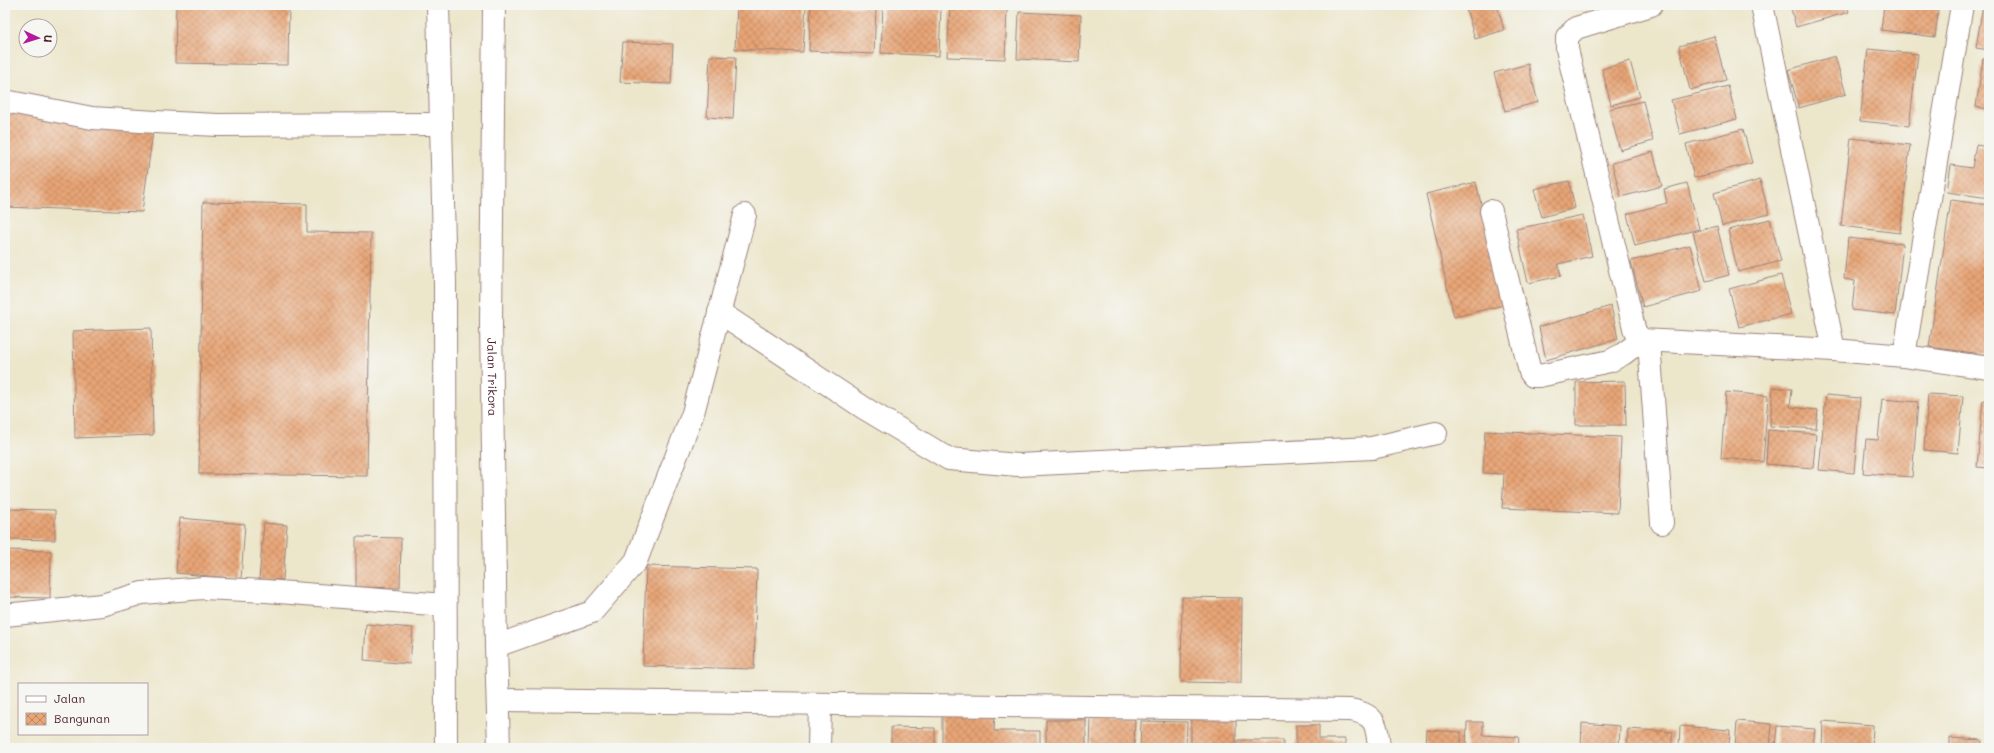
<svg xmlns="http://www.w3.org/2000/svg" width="1994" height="753" font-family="Mali,sans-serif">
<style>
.building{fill:url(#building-cross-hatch)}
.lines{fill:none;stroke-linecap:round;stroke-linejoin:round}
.minor-casing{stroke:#9b827b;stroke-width:24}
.major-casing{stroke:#9b827b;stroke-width:24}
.minor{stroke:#fff;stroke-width:22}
.major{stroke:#fff;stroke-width:22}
.labels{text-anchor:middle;stroke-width:3;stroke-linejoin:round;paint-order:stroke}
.street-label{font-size:12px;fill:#4a1f2b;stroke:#f6f6f2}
</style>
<defs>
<pattern id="building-cross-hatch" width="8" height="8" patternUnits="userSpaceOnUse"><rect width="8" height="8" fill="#e8a576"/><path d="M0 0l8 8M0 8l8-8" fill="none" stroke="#be8661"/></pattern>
</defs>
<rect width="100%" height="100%" fill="#f6f6f2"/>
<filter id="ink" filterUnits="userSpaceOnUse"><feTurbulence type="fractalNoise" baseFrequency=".025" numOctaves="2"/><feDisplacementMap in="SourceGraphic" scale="8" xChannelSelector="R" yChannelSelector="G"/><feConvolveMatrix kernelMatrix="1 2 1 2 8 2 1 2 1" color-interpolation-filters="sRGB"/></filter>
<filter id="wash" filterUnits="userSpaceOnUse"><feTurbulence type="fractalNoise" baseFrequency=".012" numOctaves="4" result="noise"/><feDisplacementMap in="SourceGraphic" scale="16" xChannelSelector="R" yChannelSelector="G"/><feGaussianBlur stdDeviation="0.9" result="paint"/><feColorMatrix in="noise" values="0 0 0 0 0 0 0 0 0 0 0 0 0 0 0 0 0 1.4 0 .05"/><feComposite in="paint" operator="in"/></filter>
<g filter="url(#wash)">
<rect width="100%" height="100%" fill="#ece6cb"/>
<g id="blocks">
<!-- building -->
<g class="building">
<polygon points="176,5 289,5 288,65 175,63"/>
<polygon points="737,5 806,5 803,52 735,49"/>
<polygon points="811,5 876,8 874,54 809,51"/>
<polygon points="883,5 941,8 939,56 881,53"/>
<polygon points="1465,5 1497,5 1504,30 1475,39"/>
<polygon points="1790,5 1847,5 1849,12 1796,27"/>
<polygon points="1884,5 1939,5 1935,37 1881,30"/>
<polygon points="1983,5 1989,5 1989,50 1976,48"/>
<polygon points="950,8 1007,10 1005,59 947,57"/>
<polygon points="1019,12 1081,15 1079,62 1017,59"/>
<polygon points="1714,36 1726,80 1690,90 1679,46"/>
<polygon points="623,42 673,44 671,84 620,82"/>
<polygon points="1868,49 1918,54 1909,126 1860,121"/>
<polygon points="710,56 736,57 733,119 707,117"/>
<polygon points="1835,56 1846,94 1799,108 1788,70"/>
<polygon points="1983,59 1989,60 1989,109 1976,107"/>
<polygon points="1630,61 1640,97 1611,105 1602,69"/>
<polygon points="1528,64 1538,102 1505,111 1494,73"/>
<polygon points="1728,86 1737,119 1680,134 1671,100"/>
<polygon points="1643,101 1653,141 1620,150 1609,109"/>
<polygon points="5,112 90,120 154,124 142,212 5,207"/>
<polygon points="1743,129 1752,163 1694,178 1686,144"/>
<polygon points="1851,138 1910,145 1900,233 1841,226"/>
<polygon points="1976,145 1989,147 1989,198 1947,192 1951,165 1972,168"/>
<polygon points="1653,152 1662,186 1621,197 1612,163"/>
<polygon points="1760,180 1769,214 1722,226 1714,193"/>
<polygon points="1569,181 1575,208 1542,217 1534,189"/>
<polygon points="1476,182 1504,305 1454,317 1426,194"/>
<polygon points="1687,183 1699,229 1635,246 1627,214 1667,203 1664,189"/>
<polygon points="1951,200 1989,205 1989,355 1929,347"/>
<polygon points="203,202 307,204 307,232 371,233 367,476 199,474"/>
<polygon points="1583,215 1592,256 1558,264 1561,276 1528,283 1516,229"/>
<polygon points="1770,219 1781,261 1738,272 1728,230"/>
<polygon points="1717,226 1729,275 1706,281 1693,232"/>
<polygon points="1848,238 1903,244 1895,315 1852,310 1855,281 1844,279"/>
<polygon points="1690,245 1702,291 1643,307 1631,261"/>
<polygon points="1781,275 1791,314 1739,327 1729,289"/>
<polygon points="1611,306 1618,339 1546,360 1539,327"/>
<polygon points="151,328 153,435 75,438 73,331"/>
<polygon points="1625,381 1626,425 1576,425 1576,382"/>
<polygon points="1773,387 1792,389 1790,407 1818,410 1816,429 1770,426"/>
<polygon points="1726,392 1768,396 1763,462 1721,458"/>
<polygon points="1928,394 1963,396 1958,453 1924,450"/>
<polygon points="1826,395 1860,398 1854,473 1819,470"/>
<polygon points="1882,399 1918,402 1912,477 1863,473 1866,439 1878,440"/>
<polygon points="1983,400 1989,400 1989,468 1977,467"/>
<polygon points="1768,430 1816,434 1813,468 1766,464"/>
<polygon points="1485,431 1621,437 1618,513 1502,508 1504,474 1483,473"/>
<polygon points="5,509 55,510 55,540 5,539"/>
<polygon points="180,518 245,524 241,579 176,573"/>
<polygon points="264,523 287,525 283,580 259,579"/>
<polygon points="356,537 401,538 400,588 356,587"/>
<polygon points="5,550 51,551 50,598 5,597"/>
<polygon points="646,566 757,569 754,669 643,666"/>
<polygon points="1182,597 1242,598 1241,683 1181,682"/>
<polygon points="366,624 413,628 410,664 364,660"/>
<polygon points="942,709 995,709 994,731 1040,731 1040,748 942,748"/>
<rect x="1191" y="715" width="45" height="33"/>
<polygon points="1091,718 1135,719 1134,748 1090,748"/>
<rect x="1046" y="720" width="40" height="28"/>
<polygon points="1141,721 1187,722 1186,748 1140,748"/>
<polygon points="1737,721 1772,724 1770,748 1735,748"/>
<polygon points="1823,721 1873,725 1872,748 1822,748"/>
<polygon points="1467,722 1483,722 1483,735 1519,737 1518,748 1466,748"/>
<polygon points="1582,723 1620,726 1619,748 1581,748"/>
<polygon points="1296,725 1319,725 1319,739 1345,739 1345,748 1296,748"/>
<polygon points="1680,726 1730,730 1729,748 1679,748"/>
<polygon points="1777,726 1815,729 1813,748 1775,748"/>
<polygon points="891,727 935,728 935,748 891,748"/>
<polygon points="1628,729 1673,732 1671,748 1627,748"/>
<polygon points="1427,730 1461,732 1461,748 1426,748"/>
<polygon points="1950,738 1982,740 1981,748 1950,748"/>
<rect x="1238" y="740" width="45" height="8"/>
</g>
</g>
</g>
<g filter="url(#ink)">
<use href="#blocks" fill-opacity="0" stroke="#9b827b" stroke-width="1"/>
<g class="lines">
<!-- minor casing -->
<g class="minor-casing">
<g id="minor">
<polyline points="1651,5 1576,28 1567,37 1567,49 1635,332 1642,340 1834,350 1904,356 1989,368"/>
<polyline points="1762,5 1834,350"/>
<polyline points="5,101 92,118 156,122 218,125 440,124"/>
<polyline points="1491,211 1530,372 1533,376 1539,376 1610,361 1623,354 1642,340"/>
<polyline points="719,312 864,408 949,459 1018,465 1372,448 1436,433"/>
<polyline points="1649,342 1662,523"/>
<polyline points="1904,356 1962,5"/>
<polyline points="5,615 102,605 142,593 203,588 266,591 445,605"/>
<polyline points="496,646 592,612 636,561 693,413 745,215"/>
<path d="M498,700L1350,710C1376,714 1377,725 1379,748"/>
<polyline points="819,748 820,704"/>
</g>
</g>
<!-- major casing -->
<g class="major-casing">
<g id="major">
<polyline points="438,5 445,282 446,748"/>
<path id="s1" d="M494,5L491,324L496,646L499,748"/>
</g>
</g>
<!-- minor -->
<use href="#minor" class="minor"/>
<!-- major -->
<use href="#major" class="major"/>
</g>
</g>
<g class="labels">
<!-- street labels -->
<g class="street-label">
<text dy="4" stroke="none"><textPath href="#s1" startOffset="372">Jalan Trikora</textPath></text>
</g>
</g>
<!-- margin -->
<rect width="1994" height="753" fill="none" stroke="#f6f6f2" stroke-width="20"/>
<!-- legend -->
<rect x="18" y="683" width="130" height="52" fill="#f6f6f2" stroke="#b1a0a2"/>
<rect x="26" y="696" width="20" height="6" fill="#ffffff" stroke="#b1a0a2"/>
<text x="54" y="703" font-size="12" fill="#4a1f2b">Jalan</text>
<rect x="26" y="713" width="20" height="12" fill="url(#building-cross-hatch)" stroke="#b1a0a2"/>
<text x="54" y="723" font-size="12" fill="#4a1f2b">Bangunan</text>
<!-- north arrow -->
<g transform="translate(38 38) rotate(94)"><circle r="19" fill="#f6f6f2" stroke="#b1a0a2"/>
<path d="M0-3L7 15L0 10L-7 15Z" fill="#b5179e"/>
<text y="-6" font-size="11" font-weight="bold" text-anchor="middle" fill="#4a1f2b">U</text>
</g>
</svg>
